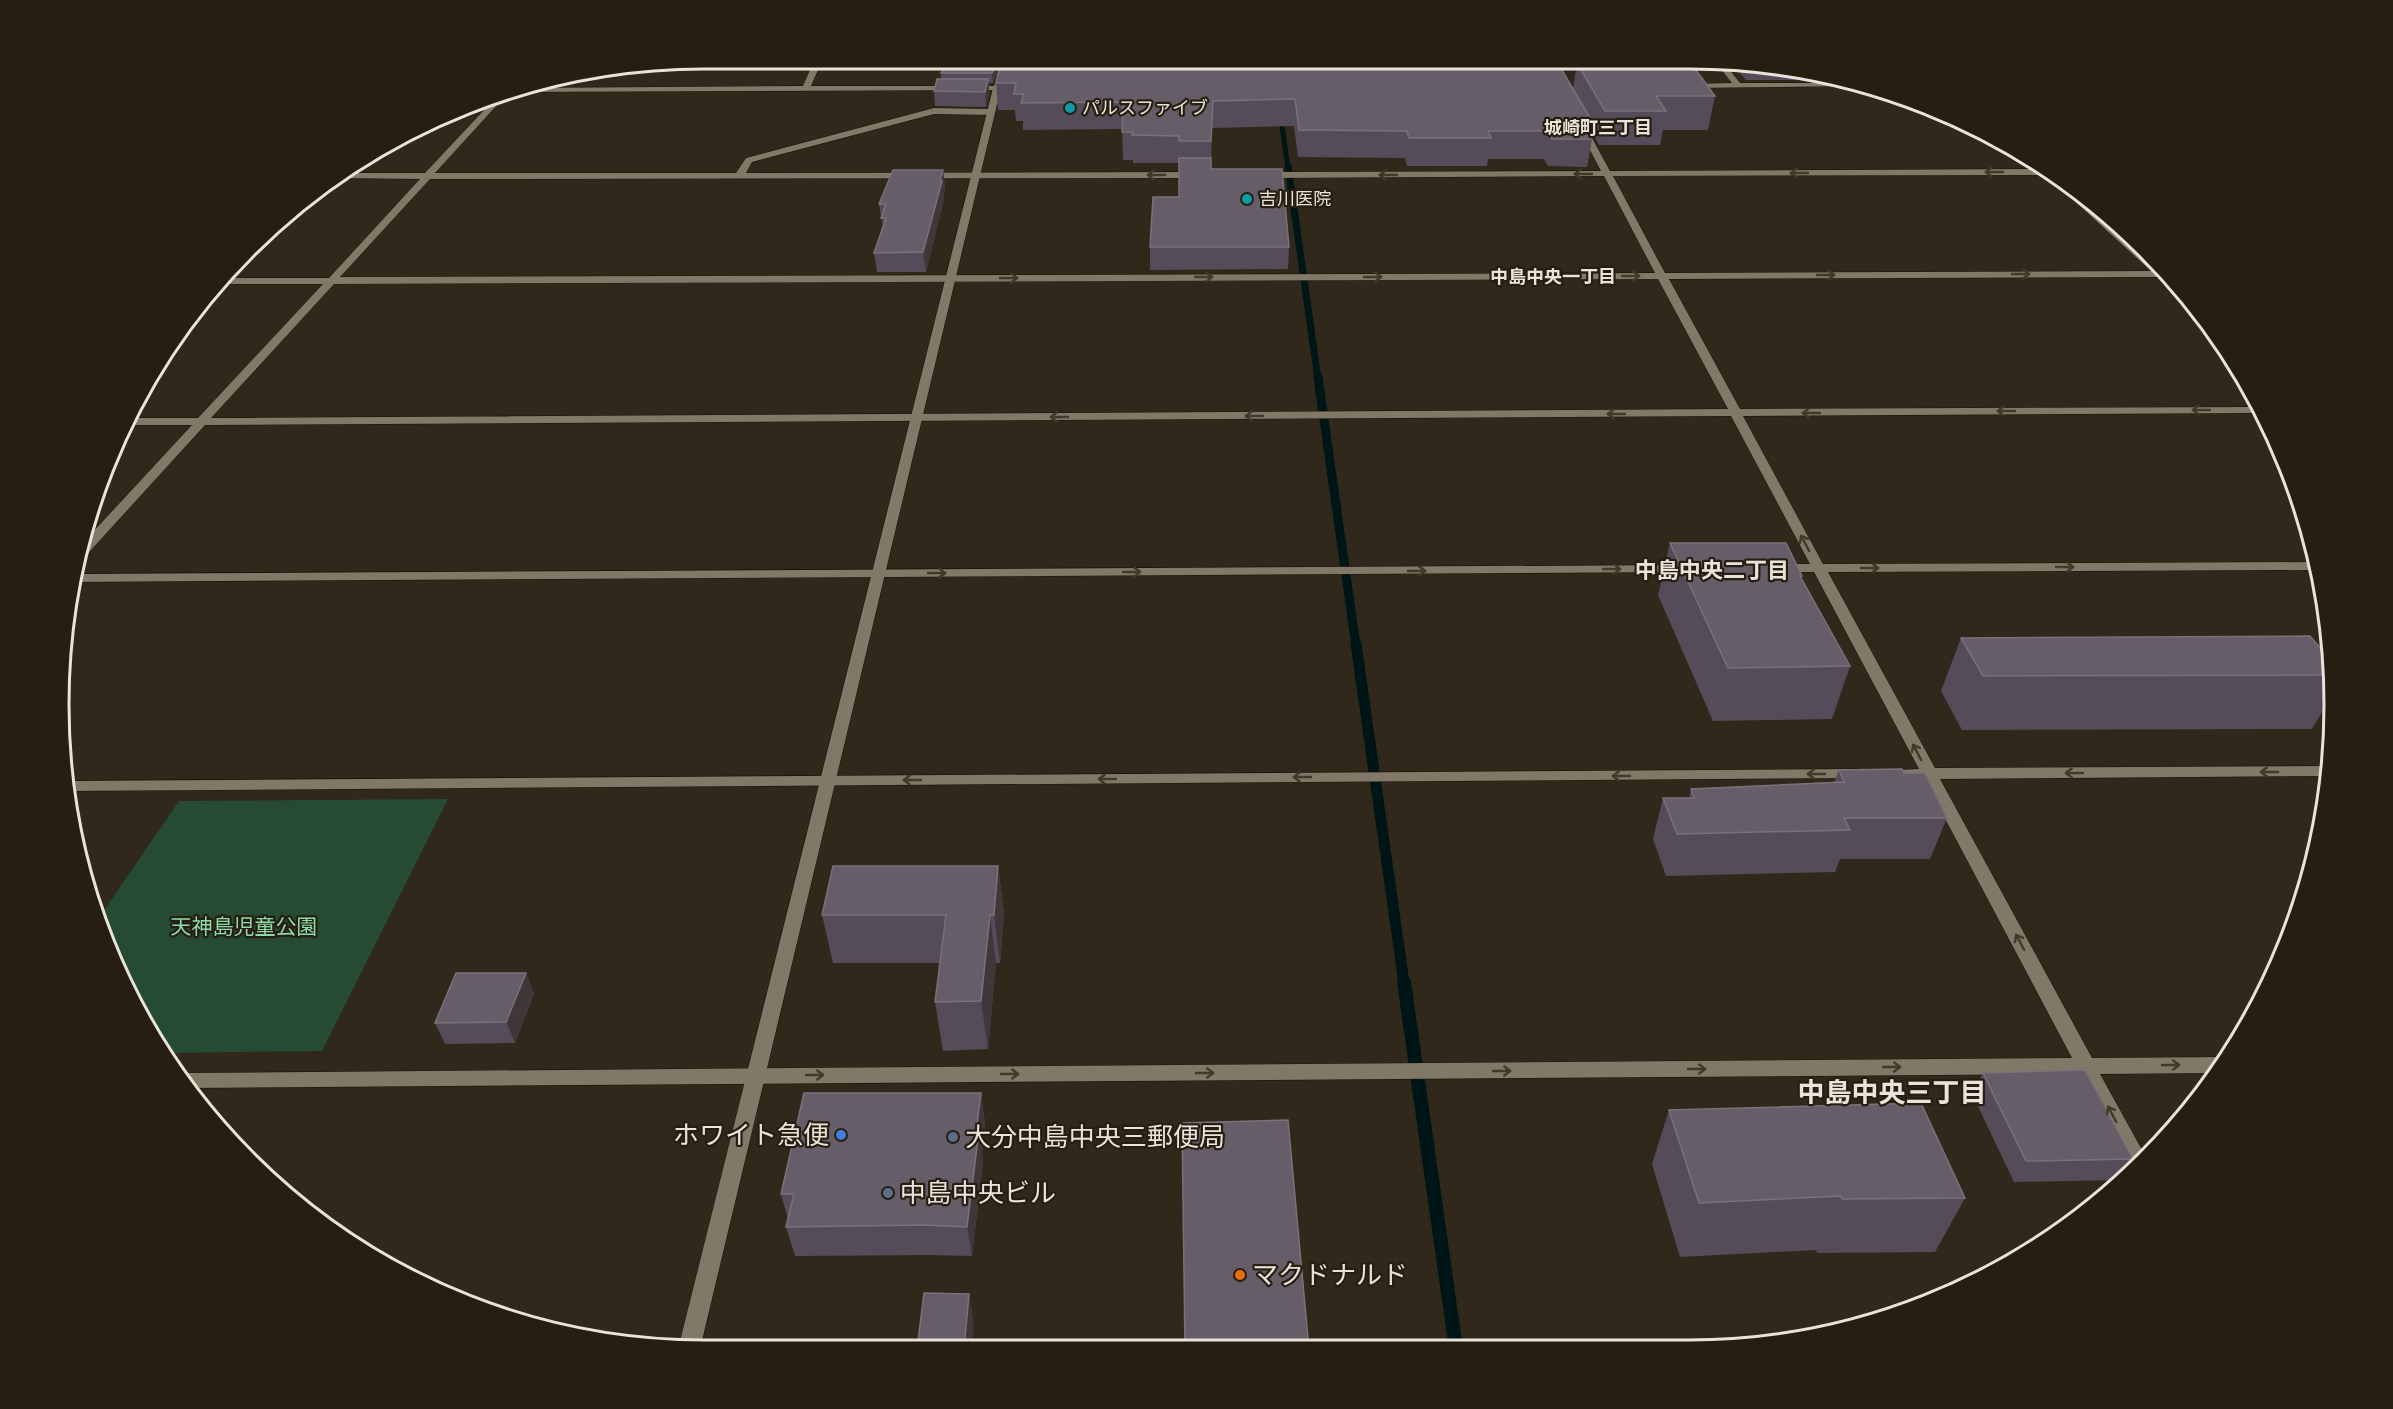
<svg xmlns="http://www.w3.org/2000/svg" width="2393" height="1409" font-family="Inter,'Noto Sans JP',sans-serif">
<style>
.green{fill:#254b35}
.lines{fill:none;stroke-linecap:round;stroke-linejoin:round}
.stream-far4{stroke:#001515;stroke-width:5}
.stream-far3{stroke:#001515;stroke-width:7}
.stream-far2{stroke:#001515;stroke-width:9}
.stream-far1{stroke:#001515;stroke-width:11}
.stream{stroke:#001515;stroke-width:14}
.minor-casing{stroke:#181004;stroke-width:1}
.tertiary-casing{stroke:#181004;stroke-width:1}
.minor{fill:#817868;fill-rule:evenodd}
.tertiary{fill:#817868;fill-rule:evenodd}
.wall{fill:#554c5a}
.shaded-wall{fill:#40373a}
.building{fill:#655d68;stroke:#7a727a;stroke-width:1.5}
.oneway{stroke:#41392a}
.culture-dot{fill:#0f9aa8;stroke:#261e10;stroke-width:2}
.shop-dot{fill:#3f7fe0;stroke:#261e10;stroke-width:2}
.service-dot{fill:#5c6f8a;stroke:#261e10;stroke-width:2}
.food-dot{fill:#e8710a;stroke:#261e10;stroke-width:2}
.labels{text-anchor:middle;stroke-width:4.5;stroke-linejoin:round;paint-order:stroke}
.far-poi-label{font-size:18px;fill:#e9e4db;stroke:#261e10;text-anchor:start}
.far-neighbourhood-label{font-size:18px;font-weight:bold;fill:#e9e4db;stroke:#261e10}
.park-label{font-size:21px;fill:#8cdaab;stroke:#261e10}
.neighbourhood-label{font-size:22px;font-weight:bold;fill:#e9e4db;stroke:#261e10}
.near-poi-label{font-size:26px;fill:#e9e4db;stroke:#261e10;text-anchor:start}
.near-neighbourhood-label{font-size:27px;font-weight:bold;fill:#e9e4db;stroke:#261e10}
.rim{fill:none;stroke:#e9e4db;stroke-width:3}
</style>
<rect width="100%" height="100%" fill="#30281a"/>
<!-- green -->
<polygon class="green" points="448,799 322,1051 166,1053 108,951 98,919 179,801"/>
<g class="lines">
<!-- stream-far4 -->
<polyline class="stream-far4" points="1280,112 1288,168"/>
<!-- stream-far3 -->
<polyline class="stream-far3" points="1288,166 1318,379"/>
<!-- stream-far2 -->
<polyline class="stream-far2" points="1318,377 1356,646"/>
<!-- stream-far1 -->
<polyline class="stream-far1" points="1356,644 1404,983"/>
<!-- stream -->
<polyline class="stream" points="1404,982 1456,1349"/>
<!-- minor casing -->
<g class="minor-casing">
<g id="minor">
<polygon points="1714,60 1722,60 1740,83 1845,83 1862,86 1685,88 1684,86 1688,84 1732,83"/>
<path d="M813,63H821L811,86H1013L1017,88L1013,90L509,92L435,173H736L746,158L934,108L991,109L995,112L991,115L934,114L752,162L746,173L1198,172L1203,175L1198,178L430,179L340,277L1655,273L1604,176L1264,178L1259,175L1264,172L1601,171L1578,127L1582,124L1586,127L1610,171L2040,169L2039,167L2042,165L2047,167L2164,271L2190,302L2184,301L2158,277L1669,279L1740,409L2258,407L2262,413L1743,416L1823,564L2317,562L2318,570L1828,572L1935,768L2328,766L2327,776L1940,779L2092,1058L2225,1057L2228,1058L2218,1073L2100,1074L2147,1159L2132,1171L2081,1074L186,1088L178,1073L2072,1058L1924,779L1899,778L1897,774L1899,770L1919,769L1814,572H1778L1771,568L1778,564H1810L1731,416L205,425L81,561L76,562L79,547L192,425H123L125,418H198L323,284H218L223,278H329L420,179L334,178L341,173H425L501,92L519,88L803,86ZM2046,175L2151,271L1665,273L1613,176ZM1658,279L1728,409L211,418L334,284Z"/>
<polygon points="1682,565 1687,566 1689,569 1687,572 72,582 73,574"/>
<polygon points="1857,769 1863,770 1865,774 1863,778 66,791 64,781"/>
</g>
</g>
<!-- tertiary casing -->
<g class="tertiary-casing">
<polygon id="tertiary" points="1005,69 1009,71 1001,88 700,1349 678,1349 993,88 1001,71"/>
</g>
<!-- minor -->
<use href="#minor" class="minor"/>
<!-- tertiary -->
<use href="#tertiary" class="tertiary"/>
</g>
<!-- wall -->
<g class="wall">
<polygon points="1728,60 1731,60 1831,80 1746,80"/>
<polygon points="1359,61 1358,66 1366,66 1365,61 1552,61 1552,65 1573,89 1577,63 1715,96 1708,130 1663,130 1660,145 1599,145 1588,125 1588,130 1592,139 1587,167 1548,166 1544,159 1488,159 1487,166 1407,166 1405,158 1298,157 1294,126 1212,128 1211,169 1289,247 1288,269 1150,270 1150,247 1179,197 1179,163 1133,163 1133,160 1123,160 1122,129 1023,130 1023,121 1016,121 1015,110 998,110 996,83 1000,69 993,83 989,83 989,93 986,107 935,106 934,91 941,79 941,73 999,63 1000,69 1005,67 1004,63 1172,62 1172,66 1184,66 1184,62"/>
<polygon points="943,170 945,189 944,193 944,199 926,272 877,272 874,253 883,228 879,204"/>
<polygon points="1670,543 1802,576 1801,578 1850,666 1832,719 1713,721 1658,595"/>
<polygon points="1961,638 2330,659 2333,693 2312,729 1962,730 1941,691"/>
<polygon points="1839,770 1904,773 1947,818 1930,859 1840,859 1835,872 1666,876 1653,839 1663,798 1689,798 1691,789 1834,782"/>
<polygon points="998,866 1004,914 1000,963 996,963 988,1049 943,1051 935,1002 940,963 833,963 822,915"/>
<polygon points="526,973 534,994 515,1043 445,1044 435,1023"/>
<polygon points="1983,1073 2133,1159 2120,1180 2014,1182 1972,1094"/>
<polygon points="981,1093 985,1124 982,1152 983,1162 972,1256 929,1255 795,1256 786,1227 788,1219 781,1194"/>
<polygon points="1669,1110 1965,1198 1935,1252 1817,1253 1816,1250 1680,1257 1652,1164"/>
</g>
<!-- shaded-wall -->
<g class="shaded-wall">
<polygon points="997,63 999,63 1000,69 993,83 992,73"/>
<polygon points="988,79 989,93 986,107 985,92"/>
<polygon points="943,170 945,189 944,193 944,199 926,272 923,252 940,181"/>
<polygon points="998,866 1004,914 1000,963 994,915"/>
<polygon points="990,915 996,963 988,1049 981,1001"/>
<polygon points="526,973 534,994 515,1043 506,1022"/>
<polygon points="981,1093 985,1124 982,1152 983,1162 972,1256 967,1227"/>
<polygon points="969,1294 974,1323 972,1349 964,1349"/>
</g>
<!-- building -->
<g class="building">
<polygon points="1690,62 1715,96 1656,96 1666,111 1605,111 1577,63"/>
<polygon points="948,63 997,63 992,73 941,73"/>
<polygon points="1559,65 1590,118 1581,118 1592,139 1552,139 1548,131 1488,131 1491,138 1409,138 1407,131 1299,130 1295,99 1213,101 1211,141 1179,141 1179,136 1132,135 1133,132 1122,132 1123,102 1021,103 1024,94 1014,94 1016,83 996,83 1000,67"/>
<polygon points="937,79 988,79 985,92 934,91"/>
<polygon points="1179,158 1211,158 1211,169 1282,169 1289,247 1150,247 1153,197 1179,197"/>
<polygon points="893,170 943,170 940,181 942,181 923,252 874,253 886,218 881,218 886,204 879,204"/>
<polygon points="1670,543 1786,543 1802,576 1800,576 1850,666 1728,668"/>
<polygon points="2310,636 2330,659 2332,675 1983,676 1961,638"/>
<polygon points="1902,769 1904,773 1925,773 1947,818 1844,818 1850,830 1677,834 1663,798 1694,798 1691,789 1844,782 1839,770"/>
<polygon points="833,866 998,866 994,915 990,915 981,1001 935,1002 946,915 822,915"/>
<polygon points="456,973 526,973 506,1022 435,1023"/>
<polygon points="2085,1070 2133,1159 2026,1161 1983,1073"/>
<polygon points="804,1093 981,1093 976,1131 979,1131 967,1227 923,1225 786,1227 794,1194 781,1194"/>
<polygon points="1921,1103 1965,1198 1842,1199 1841,1196 1699,1203 1669,1110"/>
<polygon points="1288,1120 1309,1349 1185,1349 1182,1123"/>
<polygon points="924,1293 969,1294 964,1349 917,1349"/>
</g>
<!-- one-way arrows -->
<defs><path id="oneway-shaft" d="M-6 0H5M1.5-3L5.5 0L1.5 3" fill="none" stroke-width="1.6" stroke-linecap="round" stroke-linejoin="round" transform="scale(1.5)"/></defs>
<g class="oneway">
<use href="#oneway-shaft" transform="translate(1994 172) rotate(180)"/>
<use href="#oneway-shaft" transform="translate(1799 173) rotate(180)"/>
<use href="#oneway-shaft" transform="translate(1583 174) rotate(180)"/>
<use href="#oneway-shaft" transform="translate(1156 175) rotate(180)"/>
<use href="#oneway-shaft" transform="translate(1388 175) rotate(180)"/>
<use href="#oneway-shaft" transform="translate(2021 274)"/>
<use href="#oneway-shaft" transform="translate(1826 275)"/>
<use href="#oneway-shaft" transform="translate(1631 276)"/>
<use href="#oneway-shaft" transform="translate(1204 277)"/>
<use href="#oneway-shaft" transform="translate(1373 277)"/>
<use href="#oneway-shaft" transform="translate(1009 278)"/>
<use href="#oneway-shaft" transform="translate(2201 410) rotate(180)"/>
<use href="#oneway-shaft" transform="translate(2006 411) rotate(180)"/>
<use href="#oneway-shaft" transform="translate(1811 413) rotate(180)"/>
<use href="#oneway-shaft" transform="translate(1616 414) rotate(180)"/>
<use href="#oneway-shaft" transform="translate(1254 416) rotate(180)"/>
<use href="#oneway-shaft" transform="translate(1059 417) rotate(180)"/>
<use href="#oneway-shaft" transform="translate(1805 543) rotate(-118)"/>
<use href="#oneway-shaft" transform="translate(2065 567)"/>
<use href="#oneway-shaft" transform="translate(1870 568)"/>
<use href="#oneway-shaft" transform="translate(1612 569)"/>
<use href="#oneway-shaft" transform="translate(1417 571)"/>
<use href="#oneway-shaft" transform="translate(1132 572)"/>
<use href="#oneway-shaft" transform="translate(937 573)"/>
<use href="#oneway-shaft" transform="translate(1917 752) rotate(-118)"/>
<use href="#oneway-shaft" transform="translate(2269 772) rotate(180)"/>
<use href="#oneway-shaft" transform="translate(2074 773) rotate(180)"/>
<use href="#oneway-shaft" transform="translate(1816 774) rotate(180)"/>
<use href="#oneway-shaft" transform="translate(1621 776) rotate(180)"/>
<use href="#oneway-shaft" transform="translate(1302 777) rotate(180)"/>
<use href="#oneway-shaft" transform="translate(1107 779) rotate(180)"/>
<use href="#oneway-shaft" transform="translate(912 780) rotate(180)"/>
<use href="#oneway-shaft" transform="translate(2020 942) rotate(-118)"/>
<use href="#oneway-shaft" transform="translate(2171 1065)"/>
<use href="#oneway-shaft" transform="translate(1892 1067)"/>
<use href="#oneway-shaft" transform="translate(1697 1069)"/>
<use href="#oneway-shaft" transform="translate(1502 1071)"/>
<use href="#oneway-shaft" transform="translate(1205 1073)"/>
<use href="#oneway-shaft" transform="translate(1010 1074)"/>
<use href="#oneway-shaft" transform="translate(815 1075)"/>
<use href="#oneway-shaft" transform="translate(2112 1114) rotate(-118)"/>
</g>
<!-- markers -->
<g class="culture-dot">
<circle cx="1070" cy="108" r="6"/>
<circle cx="1247" cy="199" r="6"/>
</g>
<circle class="shop-dot" cx="841" cy="1135" r="6"/>
<g class="service-dot">
<circle cx="953" cy="1137" r="6"/>
<circle cx="888" cy="1193" r="6"/>
</g>
<circle class="food-dot" cx="1240" cy="1275" r="6"/>
<g class="labels">
<!-- far-poi labels -->
<g class="far-poi-label">
<text x="1082" y="114">パルスファイブ</text>
<text x="1259" y="205">吉川医院</text>
</g>
<!-- far-neighbourhood labels -->
<g class="far-neighbourhood-label">
<text x="1598" y="134">城崎町三丁目</text>
<text x="1553" y="283">中島中央一丁目</text>
</g>
<!-- park labels -->
<g class="park-label">
<text x="244" y="934">天神島児童公園</text>
</g>
<!-- neighbourhood labels -->
<g class="neighbourhood-label">
<text x="1712" y="578">中島中央二丁目</text>
</g>
<!-- near-poi labels -->
<g class="near-poi-label">
<text x="829" y="1144" text-anchor="end">ホワイト急便</text>
<text x="965" y="1146">大分中島中央三郵便局</text>
<text x="900" y="1202">中島中央ビル</text>
<text x="1252" y="1284">マクドナルド</text>
</g>
<!-- near-neighbourhood labels -->
<g class="near-neighbourhood-label">
<text x="1892" y="1102">中島中央三丁目</text>
</g>
</g>
<!-- crop -->
<path d="M0 0H2393V1409H0ZM704 69H1689A635 635 0 0 1 2324 704V705A635 635 0 0 1 1689 1340H704A635 635 0 0 1 69 705V704A635 635 0 0 1 704 69Z" fill="#261e10" fill-rule="evenodd"/>
<path class="rim" d="M704 69H1689A635 635 0 0 1 2324 704V705A635 635 0 0 1 1689 1340H704A635 635 0 0 1 69 705V704A635 635 0 0 1 704 69Z"/>
</svg>
